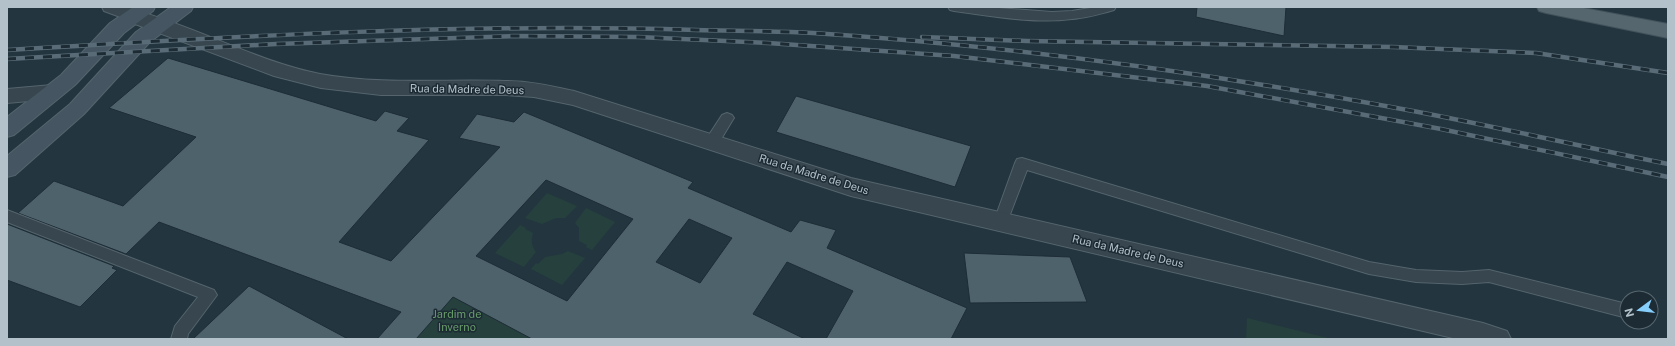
<svg xmlns="http://www.w3.org/2000/svg" width="1675" height="346" font-family="'Public Sans',sans-serif">
<style>
.green{fill:#25403d}
.building{fill:#4e626c;stroke:#1e2d36;fill-rule:evenodd}
.lines{fill:none;stroke-linecap:round;stroke-linejoin:round}
.service-casing{stroke:#55646d;stroke-width:2}
.minor-casing{stroke:#55646d;stroke-width:2}
.tertiary-casing{stroke:#55646d;stroke-width:2}
.secondary-casing{stroke:#55646d;stroke-width:2}
.primary-casing{stroke:#43525b;stroke-width:2}
.service{fill:#37464f;fill-rule:evenodd}
.minor{fill:#37464f;fill-rule:evenodd}
.tertiary{fill:#37464f;fill-rule:evenodd}
.secondary{fill:#455662;fill-rule:evenodd}
.primary{fill:#55666f;fill-rule:evenodd}
.rail-casing{stroke:#596b76;stroke-width:4.5}
.rail{stroke:#1c2b34;stroke-width:3;stroke-dasharray:9;stroke-linecap:butt}
.labels{text-anchor:middle;stroke-width:3;stroke-linejoin:round;paint-order:stroke}
.street-label{font-size:11px;fill:#b3c1ca;stroke:#1c2b34}
.park-label{font-size:11px;fill:#699c6a;stroke:#1c2b34}
</style>
<rect width="100%" height="100%" fill="#23353f"/>
<!-- green -->
<g class="green">
<polygon points="547,193 577,206 565,218 556,218 542,224 525,218"/>
<polygon points="586,208 615,222 592,250 586,247 587,245 579,241 579,228 575,223"/>
<path d="M520,225L526,228L525,229L533,233C531,241 531,245 536,252L524,267L495,253Z"/>
<polygon points="568,251 585,258 562,285 531,269 536,263 538,264 545,257 562,254"/>
<polygon points="453,297 532,339 416,339"/>
<polygon points="1247,318 1332,339 1246,339"/>
</g>
<!-- building -->
<g class="building">
<polygon points="1197,7 1286,7 1284,36 1196,17"/>
<path d="M168,58L376,121L385,111L409,118L397,131L429,140L339,242L391,261L500,147L459,138L477,114L514,122L524,112L693,182L688,188L791,232L800,220L836,230L827,248L967,308L951,339H826L853,291L787,262L753,314L805,339H532L453,297L416,339H377L401,312L159,222L126,254L18,213L54,181L123,206L196,137L109,108ZM546,180L633,219L567,301L476,256ZM689,219L732,238L700,283L656,262Z"/>
<polygon points="796,96 971,146 955,187 776,132"/>
<polygon points="7,224 114,266 112,268 117,270 80,307 7,280"/>
<polygon points="964,253 1070,257 1087,302 970,303"/>
<polygon points="249,286 348,339 193,339"/>
</g>
<g class="lines">
<!-- service casing -->
<g class="service-casing">
<g id="service">
<path d="M948,7H985L1052,12L1072,11L1096,7H1116L1114,10C1100,14 1086,18 1072,19C1033,24 993,16 954,11L950,10Z"/>
<polygon points="727,113 732,115 734,118 732,121 717,146 712,147 707,146 705,142 707,138 722,115"/>
<polygon points="1022,158 1369,262 1416,270 1462,272 1489,270 1627,304 1627,318 1489,282 1462,284 1416,282 1369,274 1027,170 1006,225 1001,227 996,225 994,221 1015,163 1017,159"/>
<polygon points="7,210 214,290 217,295 188,334 187,339 171,339 175,326 198,297 7,222"/>
</g>
</g>
<!-- minor casing -->
<g class="minor-casing">
<g id="minor">
<path d="M102,7C115,7 136,3 144,16L141,21L134,22L104,11Z"/>
<polygon points="52,85 59,87 62,92 59,97 52,99 7,103 7,89"/>
</g>
</g>
<!-- tertiary casing -->
<g class="tertiary-casing">
<path id="tertiary" d="M134,10C197,27 256,61 320,74C381,85 444,79 505,81C529,81 551,86 574,91L851,178L1483,323L1507,331L1511,339H1457L851,196L573,105L534,97L505,95H381L321,88L274,76L127,21L124,16L127,11Z"/>
</g>
<!-- secondary casing -->
<g class="secondary-casing">
<g id="secondary">
<polygon points="133,7 155,7 153,11 124,33 75,85 14,135 7,137 7,117 61,75 110,23"/>
<polygon points="171,7 193,7 191,11 150,42 84,114 15,175 7,177 7,156 70,104 136,32"/>
</g>
</g>
<!-- primary casing -->
<g class="primary-casing">
<polygon id="primary" points="1537,7 1578,7 1668,24 1668,38 1546,13 1539,11"/>
</g>
<!-- service -->
<use href="#service" class="service"/>
<!-- minor -->
<use href="#minor" class="minor"/>
<!-- tertiary -->
<use href="#tertiary" class="tertiary"/>
<!-- secondary -->
<use href="#secondary" class="secondary"/>
<!-- primary -->
<use href="#primary" class="primary"/>
<!-- rail casing -->
<g class="rail-casing">
<g id="rail">
<polyline points="922,37 1027,41 1393,47 1536,53 1668,73"/>
<path d="M7,50C236,36 466,23 696,30C735,31 774,31 813,33C1014,46 1215,74 1413,111C1498,127 1583,147 1668,164"/>
<polyline points="7,59 276,44 514,36 638,37 768,43 954,56 1207,86 1441,129 1668,177"/>
</g>
</g>
<!-- rail -->
<use href="#rail" class="rail"/>
</g>
<g class="labels">
<!-- street labels -->
<g class="street-label">
<text transform="translate(467 89) rotate(1)" y="4">Rua da Madre de Deus</text>
<text transform="translate(814 174) rotate(17)" y="4">Rua da Madre de Deus</text>
<text transform="translate(1128 251) rotate(13)" y="4">Rua da Madre de Deus</text>
</g>
<!-- park labels -->
<g class="park-label">
<text x="457" y="318">Jardim de<tspan x="457" dy="13">Inverno</tspan></text>
</g>
</g>
<!-- border -->
<rect width="1675" height="346" fill="none" stroke="#b3c1ca" stroke-width="16"/>
<!-- north arrow -->
<g transform="translate(1639 310) rotate(255)"><circle r="19" fill="#1c2b34" stroke="#586770"/>
<path d="M0-3L7 15L0 10L-7 15Z" fill="#86cefc"/>
<text y="-6" font-size="11" font-weight="bold" text-anchor="middle" fill="#b3c1ca">N</text>
</g>
</svg>
